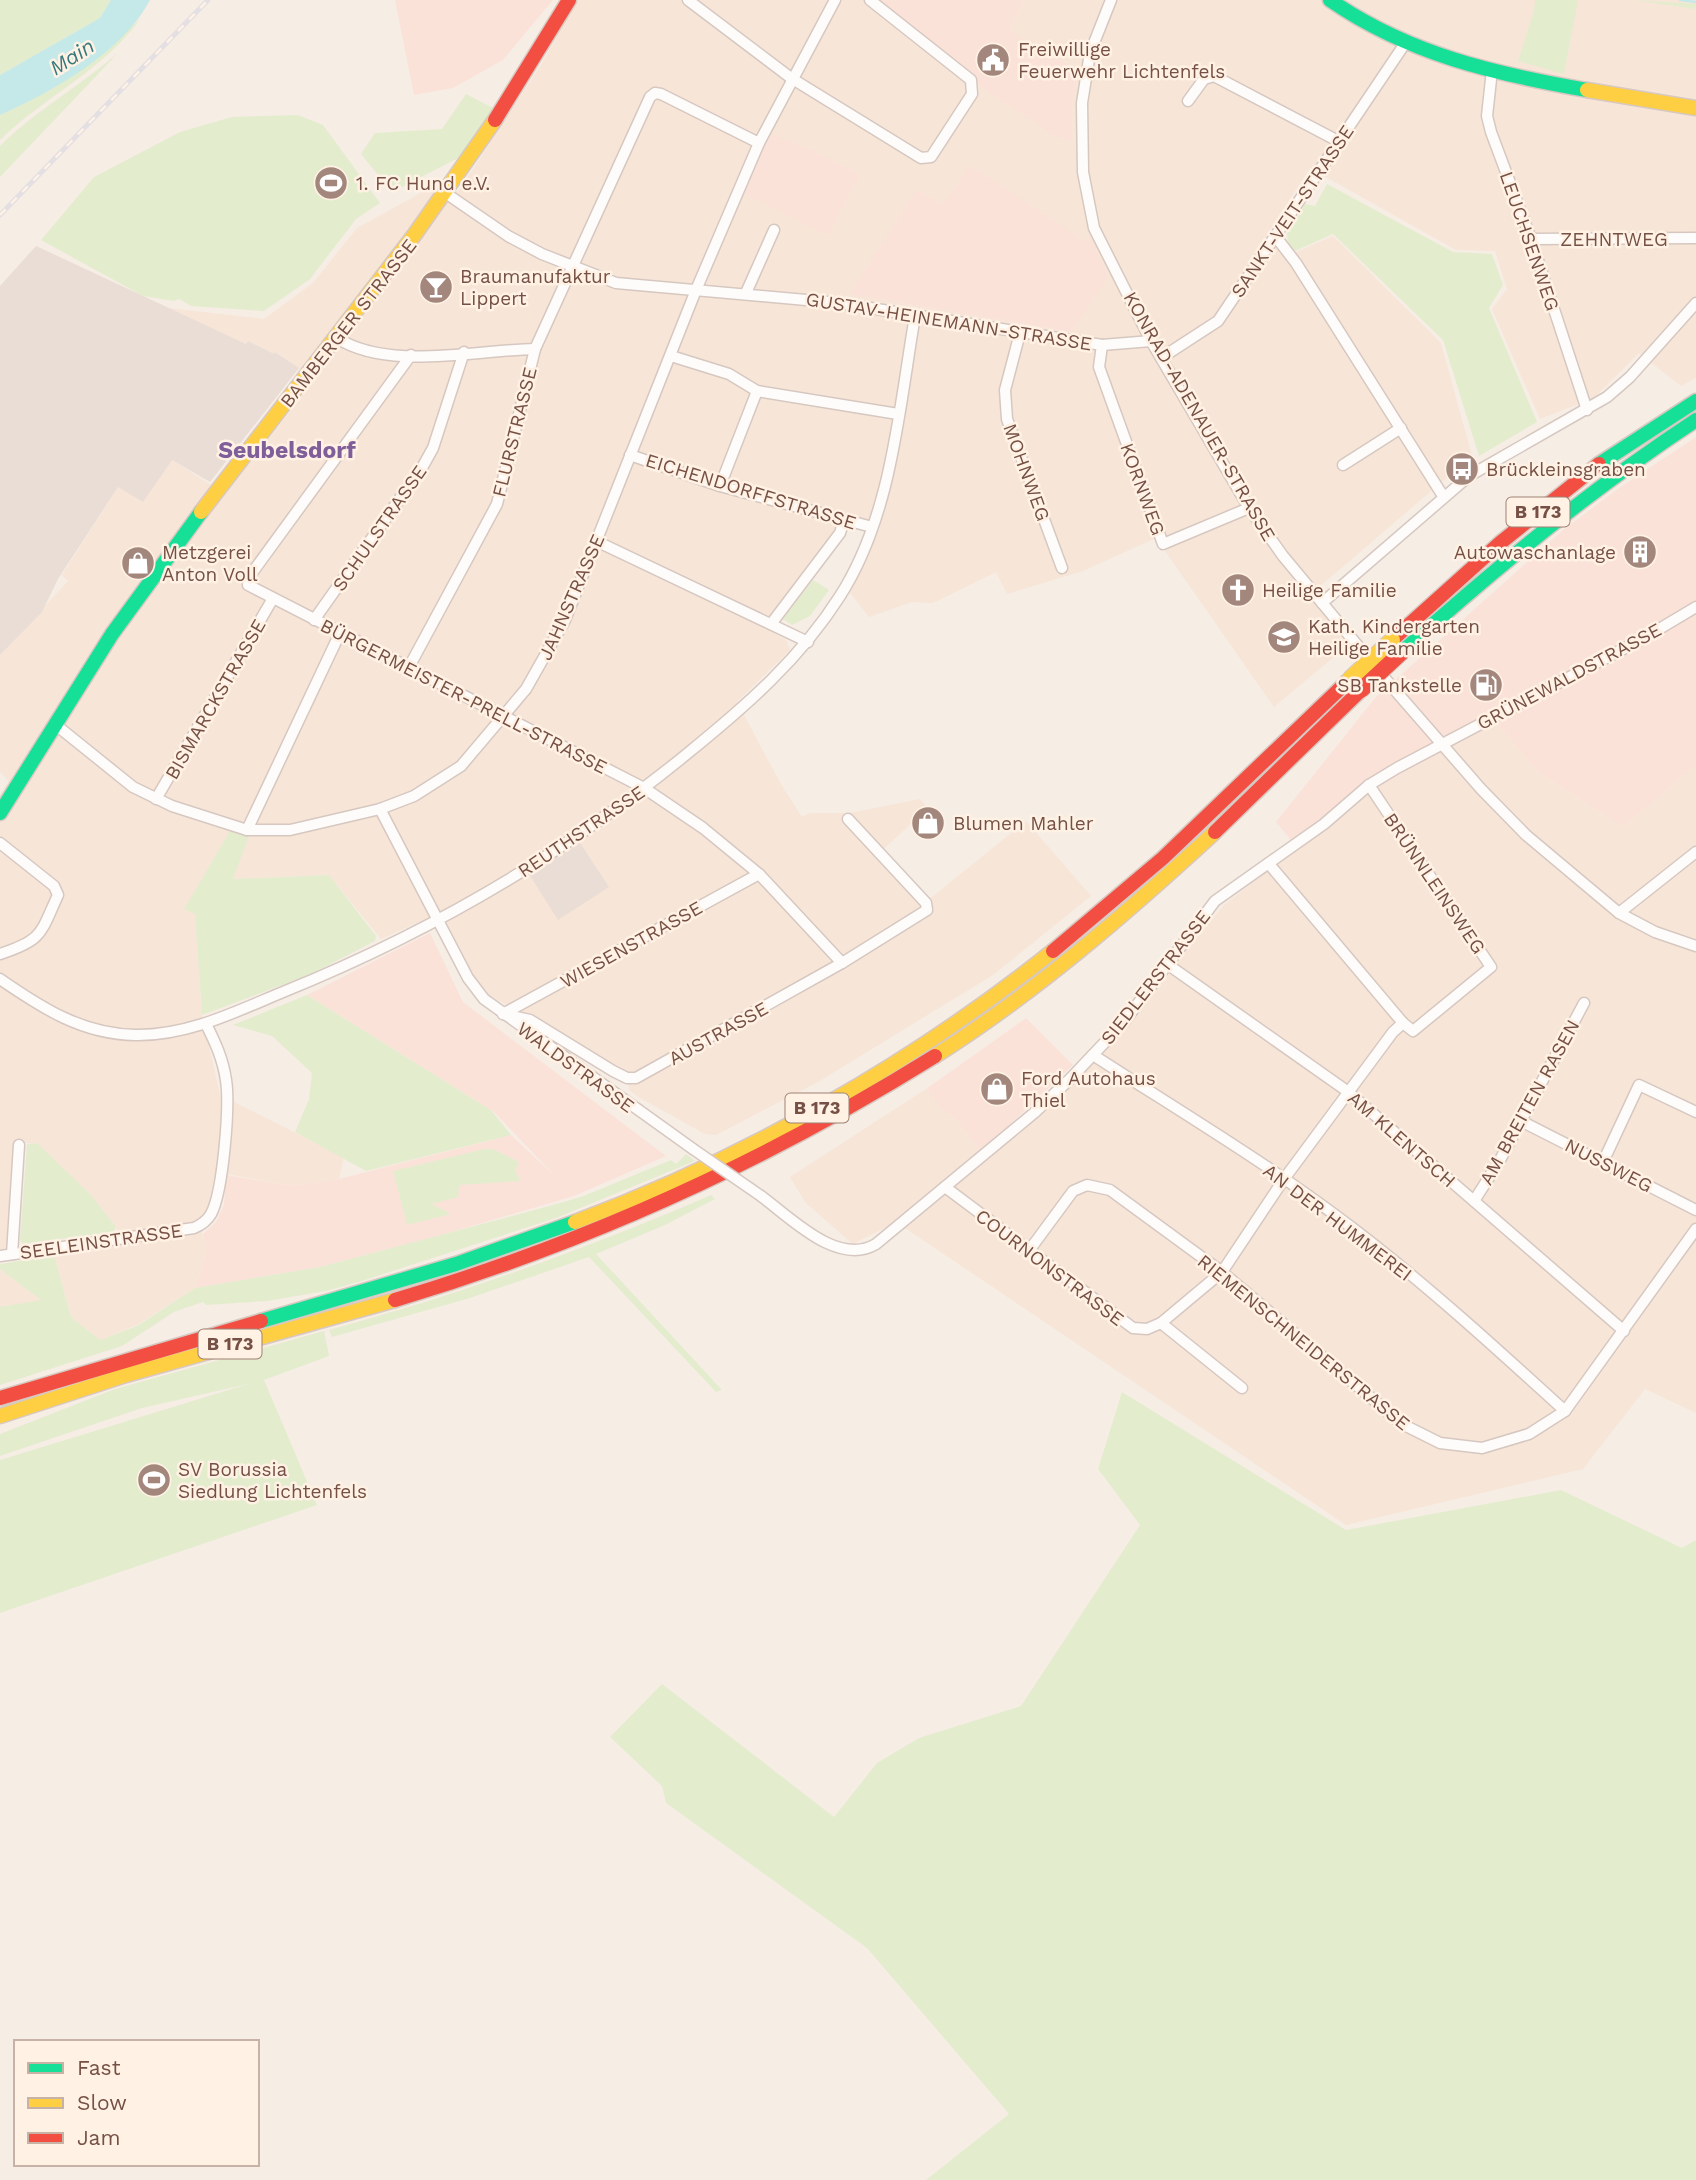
<svg xmlns="http://www.w3.org/2000/svg" width="1696" height="2180" font-family="'Work Sans',sans-serif">
<style>
.residential{fill:#f7e5d7;fill-rule:evenodd}
.commercial{fill:#fbe2d9}
.industrial{fill:#e9ddd6}
.green{fill:#e4ecce}
.water{fill:#c5e9e8}
.lines{fill:none;stroke-linecap:round;stroke-linejoin:round}
.stream{stroke:#c5e9e8;stroke-width:2.5}
.street-casing{stroke:#d6c8c0;stroke-width:13}
.fast-casing{stroke:#d7c8c1;stroke-width:17}
.slow-casing{stroke:#d7c8c1;stroke-width:17}
.jam-casing{stroke:#d7c8c1;stroke-width:17}
.street{stroke:#fefcfb;stroke-width:10}
.fast{stroke:#16e098;stroke-width:14}
.slow{stroke:#ffcf43;stroke-width:14}
.jam{stroke:#f24e42;stroke-width:14}
.rail-casing{stroke:#e3dfe3;stroke-width:5}
.rail{stroke:#fff2e5;stroke-width:2.5;stroke-dasharray:8;stroke-linecap:butt}
.street-bridge-casing{stroke:#d6c8c0;stroke-width:13;stroke-linecap:butt}
.slow-bridge-casing{stroke:#d6c8c2;stroke-width:18;stroke-linecap:butt}
.jam-bridge-casing{stroke:#d6c8c2;stroke-width:18;stroke-linecap:butt}
.street-bridge{stroke:#fefcfb;stroke-width:10}
.slow-bridge{stroke:#ffcf43;stroke-width:16}
.jam-bridge{stroke:#f24e42;stroke-width:16}
.labels{text-anchor:middle;stroke-width:5;stroke-linejoin:round;paint-order:stroke}
.shield{fill:#fff2e5;stroke:#9f8174;stroke-width:2}
.shield-label{font-size:18px;font-weight:bold;fill:#765044}
.poi-label{font-size:19px;fill:#765044;stroke:#fff2e5;text-anchor:start}
.street-label{font-size:19px;fill:#765044;stroke:#fff2e5}
.water-label{font-size:21px;font-style:italic;fill:#367a7d;stroke:#fff2e5}
.quarter-label{font-size:23px;font-weight:bold;fill:#7f5e9a;stroke:#fff2e5}
</style>
<rect width="100%" height="100%" fill="#f6ede5"/>
<!-- residential -->
<g class="residential">
<path d="M577,0H879L970,73L977,84L1071,142V114L1009,30L1024,0H1696V378L1681,386L1639,353L1594,398L1540,419L1492,309L1507,289L1495,251L1456,250L1310,168L1269,231L1285,257L1333,236L1441,343L1472,456L1310,595L1347,646L1274,707L1156,538L1083,571L1007,594L996,572L933,603L912,602L869,617L850,593L880,528L868,521L842,514L836,530L763,627L786,640L790,650L737,702L782,786L802,817L810,813H850L920,799L928,808L875,857L921,906L1026,821L1091,896L993,975L818,1082L716,1135L705,1134L640,1098L629,1090L628,1072L489,995L474,976L441,912L381,939L329,875L233,879L195,914L202,1015L220,1095L344,1157L339,1179L292,1186L216,1172L208,1210L199,1220L206,1250L195,1288L137,1325L100,1340L71,1317L54,1255L122,1244L116,1227L91,1195L37,1143H14L6,1249L0,1250V794L9,781L0,772V655L68,581L62,575L118,487L172,460L225,494L315,380L276,352L274,355L248,341L246,344L167,308L264,319L313,283L357,228L439,183L458,192L542,63ZM916,190L942,205L1086,241L1089,237L1071,332L850,294Z"/>
<polygon points="1496,723 1538,772 1623,827 1696,766 1696,1413 1645,1389 1583,1469 1346,1525 905,1228 1010,1141 1101,1053 1224,905 1368,792"/>
<polygon points="926,1089 941,1109 957,1120 979,1150 885,1228 853,1244 806,1203 790,1177"/>
<polygon points="0,1269 42,1301 0,1307"/>
</g>
<!-- commercial -->
<g class="commercial">
<polygon points="395,0 553,0 503,60 453,88 414,95"/>
<polygon points="879,0 1024,0 1009,30 1077,70 1071,114 1072,142 1053,135 977,84 970,72"/>
<polygon points="770,133 825,156 860,175 828,236 743,193"/>
<polygon points="970,165 1085,241 1090,236 1108,277 1071,332 849,294 916,190 943,204"/>
<polygon points="1696,437 1696,766 1623,827 1538,772 1496,723 1368,792 1298,849 1276,822 1375,698 1563,530 1619,488"/>
<polygon points="430,933 463,1002 666,1156 574,1196 431,1238 320,1267 195,1288 206,1251 203,1234 216,1222 224,1205 226,1175 292,1186 339,1179 511,1135 556,1177 494,1112 307,995"/>
<polygon points="1026,1018 1073,1065 1003,1131 979,1150 957,1120 941,1109 926,1089"/>
</g>
<!-- industrial -->
<g class="industrial">
<polygon points="36,246 246,344 248,341 274,354 275,352 299,368 210,482 172,460 143,502 118,487 58,579 42,612 0,655 0,286"/>
<polygon points="580,843 609,887 558,920 529,874"/>
</g>
<!-- green -->
<g class="green">
<polygon points="0,0 111,0 100,18 0,75"/>
<polygon points="1535,0 1578,0 1564,74 1518,61 1534,11"/>
<polygon points="1633,0 1696,4 1696,9"/>
<path d="M141,18C104,70 45,96 0,140V115C54,91 98,58 141,18Z"/>
<path d="M118,53L0,177V146C35,111 80,86 118,53Z"/>
<polygon points="466,94 495,109 475,134 464,155 392,192 361,154 375,133 442,129"/>
<polygon points="298,115 323,125 380,203 356,219 310,279 264,311 191,306 179,299 174,301 143,296 41,240 94,177 180,132 232,117"/>
<polygon points="1327,184 1453,252 1492,254 1503,285 1489,308 1537,422 1479,456 1443,340 1333,234 1295,251 1288,244 1287,233 1305,204 1315,206"/>
<polygon points="813,580 829,590 810,616 792,625 783,619"/>
<polygon points="230,831 249,836 233,879 329,875 376,936 375,941 311,974 202,1015 195,914 184,909"/>
<polygon points="307,995 491,1110 511,1135 366,1171 295,1132 309,1099 312,1073 272,1036 233,1025"/>
<polygon points="37,1143 91,1195 116,1227 113,1232 23,1244 20,1240 27,1144"/>
<polygon points="484,1149 493,1149 519,1162 515,1171 521,1181 459,1185 458,1197 432,1204 451,1214 407,1225 393,1171"/>
<polygon points="686,1154 695,1161 556,1218 365,1280 326,1291 267,1301 206,1305 203,1302 174,1312 122,1346 0,1385 0,1307 41,1300 0,1269 0,1264 54,1255 71,1317 100,1340 137,1326 195,1288 320,1267 531,1211 581,1197 671,1160 676,1164"/>
<path d="M711,1195L715,1199L665,1225L596,1254L722,1390L716,1392L589,1257L470,1298L332,1337L329,1330C460,1294 587,1249 711,1195Z"/>
<polygon points="324,1331 329,1356 264,1380 317,1505 0,1613 0,1460 248,1384 142,1408 0,1456 0,1434 115,1389"/>
<polygon points="1122,1392 1346,1530 1561,1490 1682,1548 1696,1540 1696,2180 926,2180 1009,2114 867,1948 666,1803 662,1786 610,1737 662,1684 834,1817 877,1763 919,1738 1021,1706 1140,1525 1098,1469"/>
</g>
<!-- water -->
<path class="water" d="M111,0H150C123,52 52,92 0,115V75L100,18Z"/>
<g class="lines">
<!-- stream -->
<polyline class="stream" points="1680,0 1696,2"/>
<!-- street casing -->
<g class="street-casing">
<g id="street">
<polyline points="688,0 791,78 921,158 931,157 972,94 971,80 870,0"/>
<polyline points="1111,0 1090,53 1082,103 1083,172 1094,228 1151,341 1249,508 1283,556 1393,688 1481,789 1526,835 1619,913 1655,932 1696,946"/>
<polyline points="1492,70 1487,116 1491,132 1531,239 1587,410"/>
<polyline points="1188,101 1204,79 1214,76 1338,141"/>
<polyline points="447,194 508,236 542,254 616,283 839,303 1102,345 1151,341"/>
<polyline points="1276,237 1296,263 1443,496"/>
<polyline points="1531,239 1696,238"/>
<polyline points="746,293 774,230"/>
<polyline points="1020,333 1005,390 1007,419 1062,568"/>
<path d="M337,338C388,371 475,350 535,349"/>
<polyline points="1102,345 1099,367 1163,544 1249,508"/>
<polyline points="411,355 249,577 248,585 644,788 703,828 759,874 842,963"/>
<polyline points="671,356 729,374 757,391 898,414"/>
<polyline points="1161,358 1218,321 1404,45"/>
<polyline points="630,455 720,486 872,527"/>
<polyline points="1343,465 1401,428"/>
<polyline points="720,486 757,391"/>
<polyline points="596,541 808,642"/>
<polyline points="1322,603 1469,476 1607,397 1630,377 1696,303"/>
<polyline points="314,620 423,466 433,448 464,352"/>
<polyline points="771,624 840,533 844,520"/>
<polyline points="409,667 497,504 535,349 650,97 655,93 661,94 759,143"/>
<polyline points="56,725 133,787 172,806 247,830 290,830 380,809 414,796 461,766 526,689 565,620 696,290 759,143 835,0"/>
<polyline points="156,799 272,600"/>
<polyline points="380,809 468,978 484,999 693,1149"/>
<polyline points="247,830 340,633"/>
<path d="M0,843L54,886L58,895C40,934 43,940 0,954"/>
<polyline points="1269,864 1403,1023"/>
<polyline points="1619,913 1696,852"/>
<polyline points="1167,964 1347,1091 1624,1331"/>
<path d="M0,979C42,1008 82,1034 135,1035C187,1036 235,1012 283,992C429,933 566,853 688,753C746,706 800,659 840,596C892,515 899,408 915,316"/>
<polyline points="503,1014 530,1020 613,1071 627,1078 636,1078 842,963 927,910 926,903 848,819"/>
<polyline points="503,1014 759,874"/>
<path d="M1093,1055C1181,1112 1272,1166 1355,1230C1428,1286 1497,1349 1565,1411"/>
<polyline points="1521,1121 1696,1210"/>
<polyline points="1603,1162 1639,1085 1696,1112"/>
<polyline points="945,1187 1133,1328 1147,1329 1161,1323 1222,1272 1284,1179 1393,1032 1403,1023 1413,1031 1491,967 1369,785"/>
<path d="M761,1196C791,1218 838,1267 876,1244L1034,1113L1070,1079L1124,1022L1215,901L1324,824L1369,785L1397,768L1644,638L1696,607"/>
<polyline points="1474,1201 1500,1160 1584,1003"/>
<polyline points="1028,1252 1073,1191 1087,1185 1110,1190 1222,1272 1402,1424 1440,1443 1482,1448 1529,1434 1565,1411 1696,1229"/>
<polyline points="12,1254 19,1145"/>
<path d="M0,1256L194,1228C201,1225 207,1221 211,1214C223,1192 230,1106 226,1080C223,1059 215,1042 206,1024"/>
<polyline points="1161,1323 1242,1388"/>
</g>
</g>
<!-- fast casing -->
<g class="fast-casing">
<g id="fast">
<path d="M1330,0C1408,54 1495,74 1587,90"/>
<polyline points="1599,464 1696,401"/>
<path d="M1402,652C1495,568 1591,489 1696,420"/>
<polyline points="0,813 112,634 201,512"/>
<polyline points="261,1321 456,1264 575,1222"/>
</g>
</g>
<!-- slow casing -->
<g class="slow-casing">
<g id="slow">
<polyline points="1587,90 1696,108"/>
<polyline points="201,512 415,234 495,120"/>
<path d="M935,1056C1036,992 1127,913 1215,832"/>
<path d="M575,1222C746,1158 910,1065 1053,951"/>
<polyline points="0,1416 126,1375 395,1300"/>
</g>
</g>
<!-- jam casing -->
<g class="jam-casing">
<g id="jam">
<polyline points="495,120 569,0"/>
<polyline points="1392,640 1500,543 1599,464"/>
<polyline points="1215,832 1361,690"/>
<polyline points="1053,951 1163,858 1350,679"/>
<path d="M395,1300C586,1243 765,1162 935,1056"/>
<polyline points="0,1398 261,1321"/>
</g>
</g>
<!-- street -->
<use href="#street" class="street"/>
<!-- fast -->
<use href="#fast" class="fast"/>
<!-- slow -->
<use href="#slow" class="slow"/>
<!-- jam -->
<use href="#jam" class="jam"/>
<!-- rail casing -->
<g class="rail-casing">
<polyline id="rail" points="0,215 208,0"/>
</g>
<!-- rail -->
<use href="#rail" class="rail"/>
<!-- street-bridge casing -->
<g class="street-bridge-casing">
<polyline id="street-bridge" points="693,1149 761,1196"/>
</g>
<!-- slow-bridge casing -->
<g class="slow-bridge-casing">
<polyline id="slow-bridge" points="1350,679 1392,640"/>
</g>
<!-- jam-bridge casing -->
<g class="jam-bridge-casing">
<polyline id="jam-bridge" points="1361,690 1402,652"/>
</g>
<!-- street-bridge -->
<use href="#street-bridge" class="street-bridge"/>
<!-- slow-bridge -->
<use href="#slow-bridge" class="slow-bridge"/>
<!-- jam-bridge -->
<use href="#jam-bridge" class="jam-bridge"/>
</g>
<!-- icons -->
<defs>
<g id="civic-disc" transform="scale(1.75)"><circle r="9.5" fill="#a3877c" stroke="#fff2e5"/><path d="M-.6-6.5H3V-4.5H.6V-3L4-1V1h2V6H-6V1h2V-1L-.6-3ZM-1.2 2.5V6h2.4V2.5Z" fill="#fff"/></g>
<g id="stadium-disc" transform="scale(1.75)"><circle r="9.5" fill="#a3877c" stroke="#fff2e5"/><path d="M0-5a6.5 5 0 1 0 0 10a6.5 5 0 1 0 0-10ZM-3.5-1.8h7v3.6h-7Z" fill="#fff"/></g>
<g id="bar-disc" transform="scale(1.75)"><circle r="9.5" fill="#a3877c" stroke="#fff2e5"/><path d="M-6-5H6L.8 .8V4.5H3.5V6h-7V4.5H-.8V.8Z" fill="#fff"/></g>
<g id="bus-disc" transform="scale(1.75)"><circle r="9.5" fill="#a3877c" stroke="#fff2e5"/><path d="M-5-6H5V4H4V6H2V4H-2V6H-4V4H-5ZM-3.5-4V0h7V-4ZM-3.5 1.2v1.5H-2V1.2ZM2 1.2v1.5H3.5V1.2Z" fill="#fff"/></g>
<g id="building-disc" transform="scale(1.75)"><circle r="9.5" fill="#a3877c" stroke="#fff2e5"/><path d="M-4-6H4V6H1V3H-1V6H-4ZM-2.5-4.3h1.7v1.8h-1.7ZM.8-4.3h1.7v1.8H.8ZM-2.5-1h1.7V.8h-1.7ZM.8-1h1.7V.8H.8Z" fill="#fff"/></g>
<g id="shop-disc" transform="scale(1.75)"><circle r="9.5" fill="#a3877c" stroke="#fff2e5"/><path d="M-5-2.5h2.3a2.7 3.5 0 0 1 5.4 0H5L5.5 6h-11ZM-1.5-2.5h3a1.5 2.3 0 0 0-3 0Z" fill="#fff"/></g>
<g id="church-disc" transform="scale(1.75)"><circle r="9.5" fill="#a3877c" stroke="#fff2e5"/><path d="M-1.2-6h2.4v3.5h3.3v2.4h-3.3V6h-2.4V-.1h-3.3v-2.4h3.3Z" fill="#fff"/></g>
<g id="school-disc" transform="scale(1.75)"><circle r="9.5" fill="#a3877c" stroke="#fff2e5"/><path d="M0-5L7-2L0 1L-7-2ZM-4 1L0 2.5L4 1V4Q0 6-4 4Z" fill="#fff"/></g>
<g id="fuel-disc" transform="scale(1.75)"><circle r="9.5" fill="#a3877c" stroke="#fff2e5"/><path d="M-5.5-6h7V0h2V4h1.3V-2.5L3-4.5l.8-.8L6-3V5H2.5V1h-1V6h-7ZM-4.2-4.7v3.2H.2V-4.7Z" fill="#fff"/></g>
</defs>
<g fill-rule="evenodd">
<use href="#civic-disc" x="993" y="60"/>
<use href="#stadium-disc" x="331" y="183"/>
<use href="#bar-disc" x="436" y="287"/>
<use href="#bus-disc" x="1462" y="469"/>
<use href="#building-disc" x="1640" y="552"/>
<use href="#shop-disc" x="138" y="563"/>
<use href="#church-disc" x="1238" y="590"/>
<use href="#school-disc" x="1284" y="637"/>
<use href="#fuel-disc" x="1486" y="685"/>
<use href="#shop-disc" x="928" y="823"/>
<use href="#shop-disc" x="997" y="1089"/>
<use href="#stadium-disc" x="154" y="1480"/>
</g>
<g class="labels">
<!-- shield labels -->
<g class="shield">
<rect x="1506.5" y="497.5" width="63" height="29" rx="5"/>
<rect x="785.5" y="1093.5" width="63" height="29" rx="5"/>
<rect x="198.5" y="1329.5" width="63" height="29" rx="5"/>
</g>
<g class="shield-label">
<text x="1538" y="518">B 173</text>
<text x="817" y="1114">B 173</text>
<text x="230" y="1350">B 173</text>
</g>
<!-- poi labels -->
<g class="poi-label">
<text x="1018" y="56">Freiwillige<tspan x="1018" dy="22">Feuerwehr Lichtenfels</tspan></text>
<text x="356" y="190">1. FC Hund e.V.</text>
<text x="460" y="283">Braumanufaktur<tspan x="460" dy="22">Lippert</tspan></text>
<text x="1486" y="476">Brückleinsgraben</text>
<text x="162" y="559">Metzgerei<tspan x="162" dy="22">Anton Voll</tspan></text>
<text x="1616" y="559" text-anchor="end">Autowaschanlage</text>
<text x="1262" y="597">Heilige Familie</text>
<text x="1308" y="633">Kath. Kindergarten<tspan x="1308" dy="22">Heilige Familie</tspan></text>
<text x="1462" y="692" text-anchor="end">SB Tankstelle</text>
<text x="953" y="830">Blumen Mahler</text>
<text x="1021" y="1085">Ford Autohaus<tspan x="1021" dy="22">Thiel</tspan></text>
<text x="178" y="1476">SV Borussia<tspan x="178" dy="22">Siedlung Lichtenfels</tspan></text>
</g>
<!-- street labels -->
<g class="street-label">
<text transform="translate(1292 211) rotate(-56)" y="7">SANKT-VEIT-STRASSE</text>
<text x="1614" y="246">ZEHNTWEG</text>
<text transform="translate(1530 241) rotate(71)" y="7">LEUCHSENWEG</text>
<text transform="translate(949 321) rotate(9)" y="7">GUSTAV-HEINEMANN-STRASSE</text>
<text transform="translate(348 323) rotate(-52)" y="7">BAMBERGER STRASSE</text>
<text transform="translate(1200 416) rotate(60)" y="7">KONRAD-ADENAUER-STRASSE</text>
<text transform="translate(514 432) rotate(-76)" y="7">FLURSTRASSE</text>
<text transform="translate(1027 472) rotate(70)" y="7">MOHNWEG</text>
<text transform="translate(1143 489) rotate(70)" y="7">KORNWEG</text>
<text transform="translate(751 491) rotate(17)" y="7">EICHENDORFFSTRASSE</text>
<text transform="translate(379 528) rotate(-55)" y="7">SCHULSTRASSE</text>
<text transform="translate(571 597) rotate(-66)" y="7">JAHNSTRASSE</text>
<text transform="translate(1569 676) rotate(-28)" y="7">GRÜNEWALDSTRASSE</text>
<text transform="translate(464 696) rotate(27)" y="7">BÜRGERMEISTER-PRELL-STRASSE</text>
<text transform="translate(215 699) rotate(-60)" y="7">BISMARCKSTRASSE</text>
<text transform="translate(581 831) rotate(-34)" y="7">REUTHSTRASSE</text>
<text transform="translate(1435 883) rotate(56)" y="7">BRÜNNLEINSWEG</text>
<text transform="translate(631 944) rotate(-29)" y="7">WIESENSTRASSE</text>
<text transform="translate(1155 977) rotate(-52)" y="7">SIEDLERSTRASSE</text>
<text transform="translate(718 1033) rotate(-29)" y="7">AUSTRASSE</text>
<text transform="translate(576 1067) rotate(36)" y="7">WALDSTRASSE</text>
<text transform="translate(1529 1102) rotate(-61)" y="7">AM BREITEN RASEN</text>
<text transform="translate(1402 1139) rotate(41)" y="7">AM KLENTSCH</text>
<text transform="translate(1609 1165) rotate(27)" y="7">NUSSWEG</text>
<text transform="translate(1338 1222) rotate(37)" y="7">AN DER HUMMEREI</text>
<text transform="translate(101 1241) rotate(-8)" y="7">SEELEINSTRASSE</text>
<text transform="translate(1050 1267) rotate(37)" y="7">COURNONSTRASSE</text>
<text transform="translate(1304 1342) rotate(39)" y="7">RIEMENSCHNEIDERSTRASSE</text>
</g>
<!-- water labels -->
<g class="water-label">
<text transform="translate(72 57) rotate(-33)" y="7">Main</text>
</g>
<!-- quarter labels -->
<g class="quarter-label">
<text x="287" y="458">Seubelsdorf</text>
</g>
</g>
<!-- legend -->
<rect x="14" y="2040" width="245" height="126" fill="#fff2e5" stroke="#c8b1a5" stroke-width="2"/>
<rect x="28" y="2063" width="35" height="10" fill="#16e098" stroke="#c8b1a5" stroke-width="2"/>
<text x="77" y="2075" font-size="21" fill="#765044">Fast</text>
<rect x="28" y="2098" width="35" height="10" fill="#ffcf43" stroke="#c8b1a5" stroke-width="2"/>
<text x="77" y="2110" font-size="21" fill="#765044">Slow</text>
<rect x="28" y="2133" width="35" height="10" fill="#f24e42" stroke="#c8b1a5" stroke-width="2"/>
<text x="77" y="2145" font-size="21" fill="#765044">Jam</text>
</svg>
